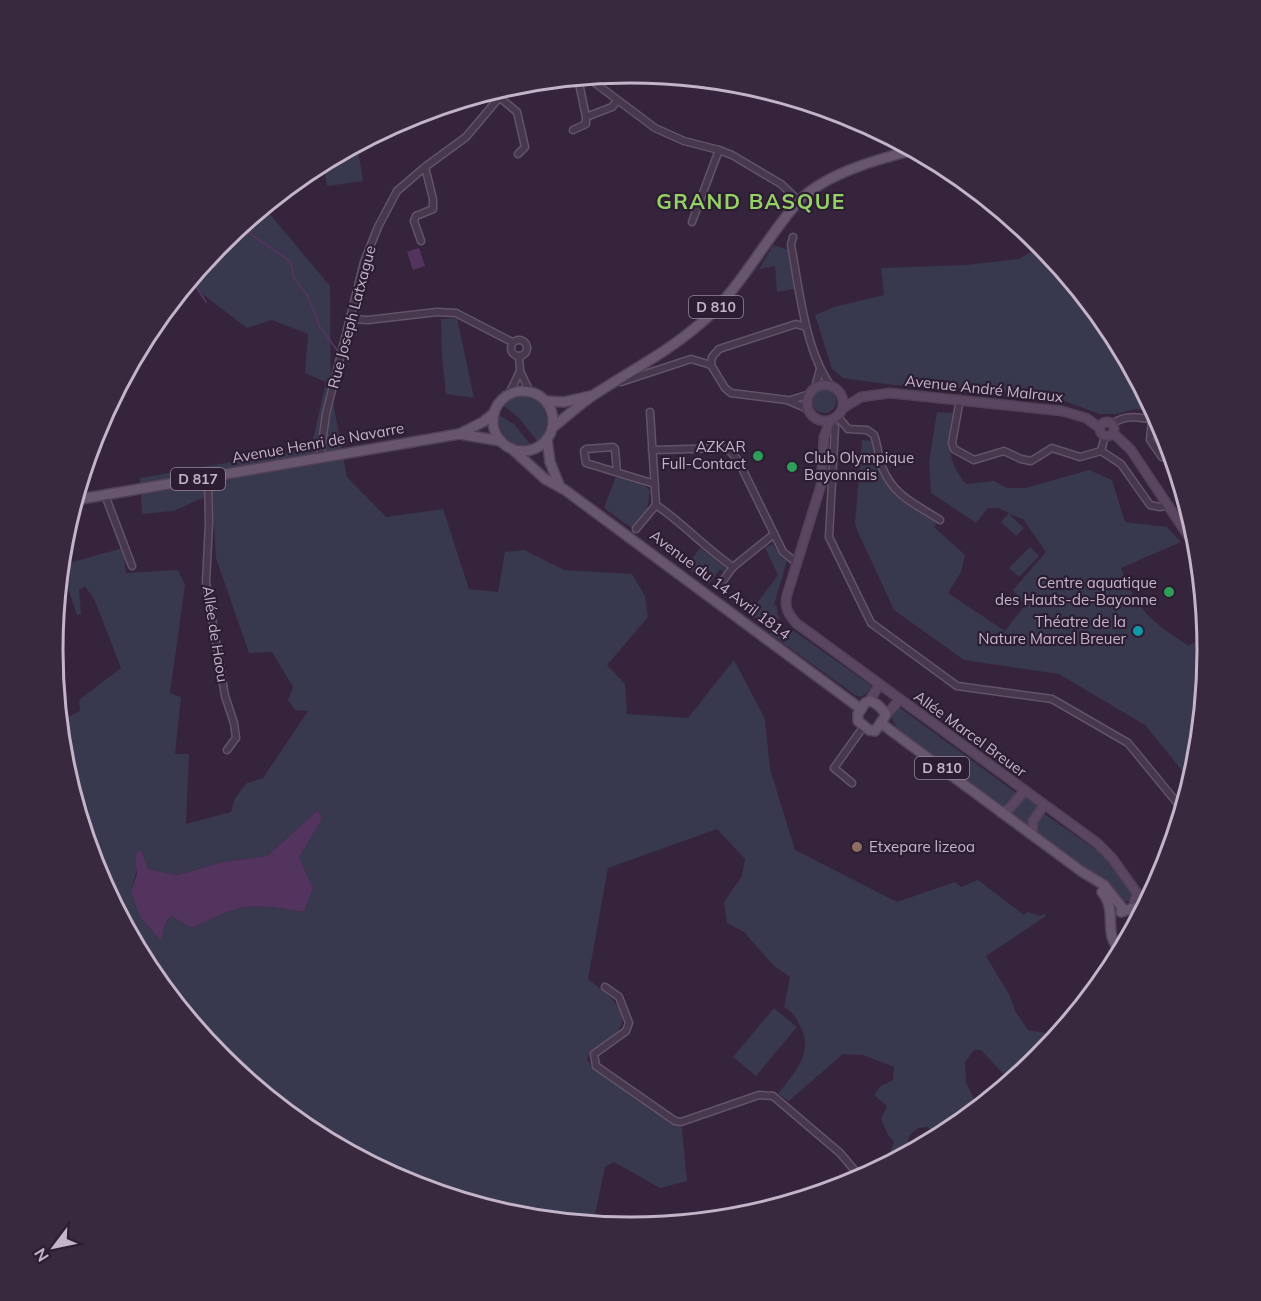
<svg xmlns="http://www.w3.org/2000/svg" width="1261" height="1301" font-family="Mulish,sans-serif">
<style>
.green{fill:#38384e;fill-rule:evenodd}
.water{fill:#52345e}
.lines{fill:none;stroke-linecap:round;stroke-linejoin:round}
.stream{stroke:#52345e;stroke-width:2}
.street-casing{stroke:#635368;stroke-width:9}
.secondary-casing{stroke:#514156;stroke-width:11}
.primary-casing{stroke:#514156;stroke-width:12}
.street{stroke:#48384d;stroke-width:6}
.secondary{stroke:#5a4660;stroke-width:8}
.primary{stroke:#67566d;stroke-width:9}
.leisure-dot{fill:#2e9e5b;stroke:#2d1d32;stroke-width:2}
.culture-dot{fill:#0f9aa8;stroke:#2d1d32;stroke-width:2}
.education-dot{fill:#8d6e63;stroke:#2d1d32;stroke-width:2}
.labels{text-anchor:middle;stroke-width:4.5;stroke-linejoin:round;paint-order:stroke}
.shield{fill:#2d1d32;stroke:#97879b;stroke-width:1.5}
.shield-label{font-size:14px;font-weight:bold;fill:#c4b4c8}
.street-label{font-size:15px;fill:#c4b4c8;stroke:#2d1d32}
.poi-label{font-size:15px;fill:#c4b4c8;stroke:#2d1d32;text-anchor:end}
.district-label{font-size:21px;font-weight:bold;letter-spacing:1.5px;fill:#94d265;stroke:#2d1d32}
.rim{fill:none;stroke:#c4b4c8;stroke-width:3}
</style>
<rect width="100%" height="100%" fill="#36243d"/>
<!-- green -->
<g class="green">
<polygon points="357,144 363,181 327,186 323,163"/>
<path d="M264,207L330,286L331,391L347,477L386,517L443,509L469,589L498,592L505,552L524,550L564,570L632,574L645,596L648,617L607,665L625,684L627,714L688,718L734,660L765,719L770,769L795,850L897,902L955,882L961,887L978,880L1024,915L1028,912L1040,916L1044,914L1046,916L986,956L1010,996L1015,1011L1028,1030L1051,1034L1055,1040L1039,1059L1013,1081L1007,1078L981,1050H974L965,1062L966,1083L979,1109L951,1131L941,1137L933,1133L928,1127L918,1128L909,1136L907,1155L887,1166L888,1157L894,1142L888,1135L881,1119L887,1106L874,1095L881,1086L893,1080L894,1067L863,1055L843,1054L789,1101L778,1094C793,1074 814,1054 801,1028C796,1018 794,1013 784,1007L790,977L773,965L744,932L727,923L724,902L742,876L745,859L717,829L608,868L588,979C603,991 637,1013 615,1034C603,1045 596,1043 587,1059L594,1070L682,1128L687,1181L660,1188L614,1162L605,1167L595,1215L615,1227L517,1217L409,1184L309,1131L222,1059L150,971L96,871L67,775L77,769L66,718L80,711L79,700L121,668L95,601L85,586L79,590L81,614L77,615L61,567V565L123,548L126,573L178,570L185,585L170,693L181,697L175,754H189L186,824L231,812L235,798L247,783L263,778L308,711L295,710L288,700L293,687L272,652L249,653L216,558L212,494L173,511L142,514L140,478L311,448L326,382L305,373L308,334L272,320L247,328L188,283L222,242ZM318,810L322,819L298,857L313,889L304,912C285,909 265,905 246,907C228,910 209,920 192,928L171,916L165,924L161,940L140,917L131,892L142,850L146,869L178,875L222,862L267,856Z"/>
<polygon points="773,245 789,250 794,289 777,292 775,266 759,269"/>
<polygon points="1042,245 1111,330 1156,413 1136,409 1116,414 1100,414 1058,399 986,389 893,385 843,378 832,369 815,315 834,307 884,295 881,268 966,265 1019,259"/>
<polygon points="457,318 474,398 446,394 442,357 441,319"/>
<circle cx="824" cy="401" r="12"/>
<path d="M518,395C545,393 557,424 537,441L520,419L503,405L508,400Z"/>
<path d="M937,412L953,413C947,441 947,461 966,484L994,481L1007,488H1026L1089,470L1112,480L1125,522L1167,527L1181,542L1121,568C1136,610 1153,623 1189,646L1207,632L1208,651L1197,764L1192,783L1145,725L1059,674L964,660L894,610L857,530L855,523L862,440L874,441L887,480L938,521L934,527L965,555L961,572L948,593L1005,631L1025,605L1013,590L1046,552L1023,519L1009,514L1024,528L1016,536L1001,522L1009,513L998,508H988L976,523L931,493L929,462Z"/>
<path d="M499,415L514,424L530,444C511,449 497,433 499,415Z"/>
<polygon points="616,476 645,485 650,491 647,511 633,529 604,508"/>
<polygon points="773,544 780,556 787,561 774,605 777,606 777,613 780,619 762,621 748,615 778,575 765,548"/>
<polygon points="1030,547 1039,556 1019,577 1009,568"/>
<polygon points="700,548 725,568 724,572 720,569 709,584 686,567"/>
<path d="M794,631L872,686C867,693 864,699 855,695L769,633Z"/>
<polygon points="899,707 1015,792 1017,794 1010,805 1000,807 894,728 896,726 891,717"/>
<polygon points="1025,795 1039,804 1029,828 1009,813"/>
<polygon points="1043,813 1098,851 1101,856 1107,857 1131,890 1130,901 1123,902 1035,833 1036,823"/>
<polygon points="774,1008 797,1027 756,1076 733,1057"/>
</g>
<!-- water -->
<g class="water">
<polygon points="419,248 425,266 413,270 407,252"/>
<path d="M318,810L322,819L299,857L313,889L304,912C285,909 265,905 246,907C228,910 209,920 192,928L171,916L165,924L161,941L140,917L131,892L137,874L135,854L142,850L147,869L178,875L222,862L267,856Z"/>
</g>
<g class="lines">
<!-- stream -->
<g class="stream">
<polyline points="240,227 290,261 294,278 307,295 320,327 337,350"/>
<polyline points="191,279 206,302"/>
</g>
<!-- street casing -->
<g class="street-casing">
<g id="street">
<polyline points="587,77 655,128 684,141 719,150 732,155 781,184 799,201"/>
<polyline points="579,83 586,117 612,107 617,101"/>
<polyline points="500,98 517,112 525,147 518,154"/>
<polyline points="573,130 586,124 586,117"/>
<polyline points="692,222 719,150"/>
<path d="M793,237L791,245C799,287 805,351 831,386"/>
<polyline points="421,241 414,221 416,216 433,209 433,199 425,167"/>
<polyline points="351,319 368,320 437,312 456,313 512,342"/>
<circle cx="519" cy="348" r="8"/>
<polyline points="519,356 520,371 530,392"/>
<polyline points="711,365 725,388 731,393 787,400 808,409"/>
<polyline points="711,365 712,357 719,349 796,324 806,327"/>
<polyline points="621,382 691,359 711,365"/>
<polyline points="815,388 820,369"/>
<polyline points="509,394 520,371"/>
<polyline points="960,399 952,443 954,449 974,460 1004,451 1021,459 1031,461 1052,448 1080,457 1101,451"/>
<polyline points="791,400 810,394"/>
<path d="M650,412L656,505C683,523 705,548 733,567"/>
<path d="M838,417L848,429L867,430L874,435C878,445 878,457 882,467C894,497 916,504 940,520"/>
<polyline points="1152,420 1150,440 1162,457 1173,457"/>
<path d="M1112,424C1127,413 1143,418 1160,421"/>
<polyline points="835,427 829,537 871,623 957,686 1052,699 1128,743 1183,810"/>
<polyline points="1105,436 1101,451 1121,464 1150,505 1160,507 1169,505"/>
<polyline points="652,450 727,448 738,460 783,552 797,563"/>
<polyline points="320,458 326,414 364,262 378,227 397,191 425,167 466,137 509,86"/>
<polyline points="617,472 615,449 613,447 586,449 584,451 586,463 655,484"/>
<polyline points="208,478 209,523 206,582 225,696 234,723 236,738 227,750"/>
<polyline points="105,495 132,566"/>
<polyline points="636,529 656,505"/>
<polyline points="719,586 733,567 774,534"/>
<polyline points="852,783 834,768 864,726"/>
<polyline points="605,987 619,997 629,1023 626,1031 594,1054 596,1066 675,1121 681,1122 759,1095 773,1096 840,1153 862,1179"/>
</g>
</g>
<!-- secondary casing -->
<g class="secondary-casing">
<g id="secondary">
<circle cx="825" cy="403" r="18"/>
<polyline points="843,408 861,397 890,393 1062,411 1086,418 1100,428"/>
<path d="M830,421L824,437L821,485L787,595C784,608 788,613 796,623L1097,843L1112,858L1137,893L1133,908"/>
<circle cx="1107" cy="429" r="7"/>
<polyline points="1113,433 1131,450 1199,552"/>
<polyline points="869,701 880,684"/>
<polyline points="886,715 900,699"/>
<polyline points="1001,813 1010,808 1025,790"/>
<polyline points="1032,835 1033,821 1044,805"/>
</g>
</g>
<!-- primary casing -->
<g class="primary-casing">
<g id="primary">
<circle cx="523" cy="421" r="30"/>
<polyline points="546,401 564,402 590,396"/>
<path d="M552,428C566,417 580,404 595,394C632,370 666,353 701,323C739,291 765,239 798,202C824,174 878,159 914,150"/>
<polyline points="459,434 501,441"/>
<polyline points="547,439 550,462 560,487"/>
<polyline points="511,448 545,479 565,490 861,709"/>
<polyline points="75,500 459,434 483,422 494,413"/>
<path d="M869,701C876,702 883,709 886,715L875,731L869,730L858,721V714L865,703Z"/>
<polyline points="882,724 1081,871 1104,885 1124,910"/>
<path d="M1102,892C1119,912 1101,936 1122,951"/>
<polyline points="1121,912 1133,908 1144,911"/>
</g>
</g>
<!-- street -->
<use href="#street" class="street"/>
<!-- secondary -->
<use href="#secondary" class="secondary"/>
<!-- primary -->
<use href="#primary" class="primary"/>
</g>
<!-- markers -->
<g class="leisure-dot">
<circle cx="758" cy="456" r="6"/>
<circle cx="792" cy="467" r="6"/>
<circle cx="1169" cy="592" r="6"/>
</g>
<circle class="culture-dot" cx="1138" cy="631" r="6"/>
<circle class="education-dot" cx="857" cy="847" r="6"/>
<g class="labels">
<!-- shield labels -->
<g class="shield">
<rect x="689" y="296" width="54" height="22" rx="4.5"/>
<rect x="171" y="468" width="54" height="22" rx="4.5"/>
<rect x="915" y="757" width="54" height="22" rx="4.5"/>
</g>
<g class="shield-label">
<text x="716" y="312">D 810</text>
<text x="198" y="484">D 817</text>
<text x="942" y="773">D 810</text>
</g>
<!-- street labels -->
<g class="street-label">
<text transform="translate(352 317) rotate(-75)" y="5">Rue Joseph Latxague</text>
<text transform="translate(984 389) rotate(6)" y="5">Avenue André Malraux</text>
<text transform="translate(318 443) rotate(-10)" y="5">Avenue Henri de Navarre</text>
<text transform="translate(720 585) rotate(37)" y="5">Avenue du 14 Avril 1814</text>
<text transform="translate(215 634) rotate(81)" y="5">Allée de Haou</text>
<text transform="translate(970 734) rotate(36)" y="5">Allée Marcel Breuer</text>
</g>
<!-- poi labels -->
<g class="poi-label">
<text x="746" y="452">AZKAR<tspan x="746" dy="17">Full-Contact</tspan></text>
<text x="804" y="463" text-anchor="start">Club Olympique<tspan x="804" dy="17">Bayonnais</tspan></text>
<text x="1157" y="588">Centre aquatique<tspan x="1157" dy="17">des Hauts-de-Bayonne</tspan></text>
<text x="1126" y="627">Théatre de la<tspan x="1126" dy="17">Nature Marcel Breuer</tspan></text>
<text x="869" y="852" text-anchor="start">Etxepare lizeoa</text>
</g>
<!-- district labels -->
<g class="district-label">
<text x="751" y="209">GRAND BASQUE</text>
</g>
</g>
<!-- crop -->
<path d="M0 0H1261V1301H0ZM63 650a567 567 0 1 1 1134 0a567 567 0 1 1-1134 0Z" fill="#39293e" fill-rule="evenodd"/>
<path class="rim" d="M63 650a567 567 0 1 1 1134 0a567 567 0 1 1-1134 0Z"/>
<!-- north arrow -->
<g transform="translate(54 1247) rotate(238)" stroke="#2d1d32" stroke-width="4.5" paint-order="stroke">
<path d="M0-4.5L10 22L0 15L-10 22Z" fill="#c4b4c8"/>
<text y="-9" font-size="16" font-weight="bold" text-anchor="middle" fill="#c4b4c8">N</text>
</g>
</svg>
